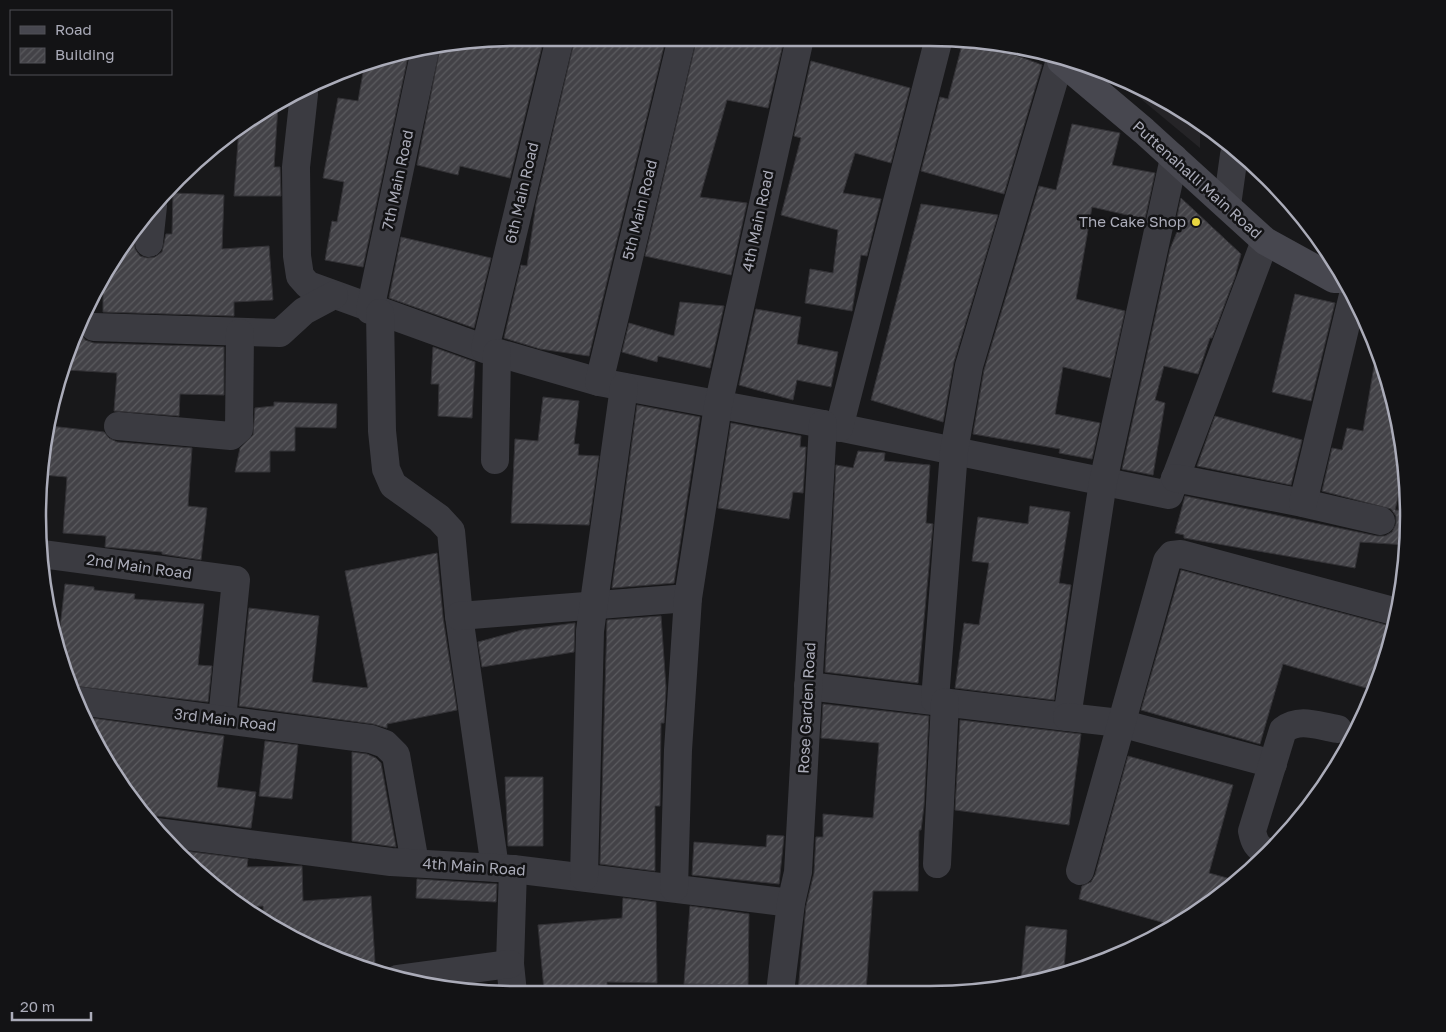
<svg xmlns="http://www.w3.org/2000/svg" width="1446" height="1032" font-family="'Golos Text',sans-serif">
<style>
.built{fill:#252427}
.building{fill:url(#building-hatch);stroke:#333236}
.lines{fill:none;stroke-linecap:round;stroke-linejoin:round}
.street{stroke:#3b3b41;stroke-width:28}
.secondary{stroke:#47474f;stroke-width:28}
.poi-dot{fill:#e8d641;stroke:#131315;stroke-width:2}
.labels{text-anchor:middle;stroke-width:5;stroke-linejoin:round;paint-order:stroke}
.street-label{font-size:15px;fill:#abacb9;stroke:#131315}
.poi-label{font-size:15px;fill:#abacb9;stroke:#131315;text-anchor:end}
.rim{fill:none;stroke:#abacb9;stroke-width:2.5}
</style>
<defs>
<pattern id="building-hatch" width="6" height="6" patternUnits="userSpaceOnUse" patternTransform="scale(1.25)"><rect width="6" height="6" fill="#434247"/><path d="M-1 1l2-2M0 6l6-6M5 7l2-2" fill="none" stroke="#5b5b5f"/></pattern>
</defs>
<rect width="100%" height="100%" fill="#18181a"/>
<!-- built -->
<polygon class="built" points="1123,84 1169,102 1200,127 1200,148"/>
<!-- building -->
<g class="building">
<polygon points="516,38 544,38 510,178 460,166 458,175 417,165 440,48"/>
<polygon points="575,38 666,38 589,356 540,349 504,338 521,265 527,266 536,204"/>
<polygon points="697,38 774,38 784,40 768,108 727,100 700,197 747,203 731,275 645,256"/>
<polygon points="963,41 984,43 1042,65 1004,194 921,171 940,97 948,99"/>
<polygon points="409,52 363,267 325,260 332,221 337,222 344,182 323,178 338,98 358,101 364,67 392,54"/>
<polygon points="811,61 910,88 891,163 855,153 843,193 881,199 867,256 861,255 852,311 805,303 810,269 833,273 838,230 781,215 801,138 794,136"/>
<polygon points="278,106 274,167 280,167 281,196 234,196 239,128 250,118"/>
<polygon points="1072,124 1120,133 1112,165 1155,173 1145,219 1092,207 1076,299 1125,311 1110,378 1063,367 1055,414 1100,423 1092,459 1059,453 1060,449 973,434 984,370 1039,186 1056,190"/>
<polygon points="173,193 224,195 222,249 269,246 273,300 234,302 234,316 103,312 103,280 134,233 135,249 140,256 147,258 155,257 162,252 166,234 172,234"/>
<polygon points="1181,198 1241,254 1235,277 1212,338 1210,338 1198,374 1164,366 1155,400 1165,403 1153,475 1122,469 1170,249 1179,227 1175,226"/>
<polygon points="921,204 998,215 954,362 943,422 871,400"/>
<polygon points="401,237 491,258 474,328 389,298"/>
<polygon points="1295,294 1335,303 1311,401 1272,392"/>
<polygon points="680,302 724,306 710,368 658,356 657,362 622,352 629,323 674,336"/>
<polygon points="756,309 801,317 797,344 838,352 831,387 797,380 793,400 739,385"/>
<polygon points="79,330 85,340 94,343 224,347 224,395 180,394 179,416 114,411 117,373 67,370"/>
<polygon points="433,347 475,362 472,418 438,416 439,384 431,384"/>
<polygon points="1377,349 1383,362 1404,454 1405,466 1395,510 1406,511 1407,545 1360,542 1355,568 1184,538 1184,535 1175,533 1185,496 1377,536 1385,536 1392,532 1396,524 1396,516 1391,509 1322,491 1332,448 1342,450 1347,428 1363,431"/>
<polygon points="543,397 579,401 574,444 579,444 578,455 599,456 589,525 511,523 515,439 538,441"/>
<polygon points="274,402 337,404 336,428 295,427 295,451 270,451 270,472 235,472 240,448 253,435 255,408 274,406"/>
<polygon points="637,405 700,417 674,583 612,588"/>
<polygon points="1215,416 1302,440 1291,485 1197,466"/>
<polygon points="731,423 801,436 800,447 806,447 803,493 793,492 789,519 718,508"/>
<polygon points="50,426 104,432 109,438 117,442 192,448 188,506 207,508 201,560 162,554 162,552 105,547 106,536 63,533 67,477 42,475 42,453"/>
<polygon points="858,451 885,453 884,461 930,465 926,523 933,524 918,683 825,672 836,465 853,468"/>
<polygon points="1030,506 1070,512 1059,583 1071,585 1054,700 955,688 964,623 979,625 989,563 972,561 978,517 1028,524"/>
<polygon points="437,553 443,617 457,710 387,724 387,728 373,724 239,706 249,608 319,616 312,682 368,688 345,571"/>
<polygon points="1181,570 1394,627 1392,640 1373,690 1283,664 1260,744 1141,710"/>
<polygon points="65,584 94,587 94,590 135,594 134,599 204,604 198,665 212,666 208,702 74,686 59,637"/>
<polygon points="661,616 666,688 664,723 661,723 660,806 655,806 655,871 600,864 607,620"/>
<polygon points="575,623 574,652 482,667 478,642 522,630"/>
<polygon points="823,704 929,716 924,806 921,830 919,830 918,891 873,891 866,991 798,992 806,906 814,873 816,837 823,837 823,814 873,818 879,743 821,738"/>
<polygon points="84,717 224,736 217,787 256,792 251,828 158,816 147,818 87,727"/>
<polygon points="960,720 1081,734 1069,825 955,810"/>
<polygon points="265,741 298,745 292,799 259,796"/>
<polygon points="352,752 367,754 376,758 381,763 396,847 352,841"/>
<polygon points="1128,756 1233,785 1209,873 1238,881 1172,925 1079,899 1082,886 1091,882 1095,875"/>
<polygon points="505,777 543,777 543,846 508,846"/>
<polygon points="767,835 784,836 779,884 692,875 694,842 766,847"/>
<polygon points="185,851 248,859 247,867 302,866 303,901 371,896 375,963 355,964 305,945 264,920 263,906 242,907 224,895 184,858"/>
<polygon points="417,879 497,884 496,902 416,898"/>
<polygon points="623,898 656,902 657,983 607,982 607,985 544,990 538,925 622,918"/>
<polygon points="690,906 749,914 748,985 684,984"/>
<polygon points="1026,926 1067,930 1064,969 1021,982"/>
</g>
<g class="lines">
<!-- street -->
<g class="street">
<polyline points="304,94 296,167 297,256 300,276 308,285 485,349 599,382 823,424 1169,495 1265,241"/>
<polyline points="1227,205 1234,155"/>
<polyline points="149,243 153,206"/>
<polyline points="370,310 425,50"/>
<polyline points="380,313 382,431 386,469 393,485 439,518 451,531 459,616 495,868"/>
<polyline points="94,327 280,333 304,311 334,295"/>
<polyline points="485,349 560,38"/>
<polyline points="599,382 682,38"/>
<polyline points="118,426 231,436 239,429 240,333"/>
<polyline points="839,428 939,38"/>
<polyline points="495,460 497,353"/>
<polyline points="1175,478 1303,503 1381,521"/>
<polyline points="1303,503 1353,295"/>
<polyline points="42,554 236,580 222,719"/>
<polyline points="459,616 688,598"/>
<polyline points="808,686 1067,717 1103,482 1174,158"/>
<polyline points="935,700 954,451 969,366 1060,60"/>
<polyline points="79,701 371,739 385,744 396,755 415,863"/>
<polyline points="1067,717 1120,723 1273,764"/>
<polyline points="156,832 391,862 513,869 791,903"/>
<path d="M1268,852C1257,849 1254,841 1252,831L1283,730C1300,717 1318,726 1338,729"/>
<polyline points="937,864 945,702"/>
<polyline points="513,869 510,964 513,993"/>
<polyline points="1080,871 1167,561 1172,555 1181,554 1397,612"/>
<polyline points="584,877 590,631 624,387"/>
<polyline points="674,888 678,750 688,598 718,406 800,38"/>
<polyline points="398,979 510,964"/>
<polyline points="780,992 791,903 798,872 823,424"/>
</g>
<!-- secondary -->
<polyline class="secondary" points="1061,61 1144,131 1265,241 1334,279 1345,279"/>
</g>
<!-- markers -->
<circle class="poi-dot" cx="1196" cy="222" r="5"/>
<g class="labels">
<!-- street labels -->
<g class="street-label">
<text transform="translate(398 180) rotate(-78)" y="5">7th Main Road</text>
<text transform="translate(1197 180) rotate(42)" y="5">Puttenahalli Main Road</text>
<text transform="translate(522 193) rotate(-77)" y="5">6th Main Road</text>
<text transform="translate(640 210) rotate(-76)" y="5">5th Main Road</text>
<text transform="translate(758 221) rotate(-78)" y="5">4th Main Road</text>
<text transform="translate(139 567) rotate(8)" y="5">2nd Main Road</text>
<text transform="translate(807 708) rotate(-87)" y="5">Rose Garden Road</text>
<text transform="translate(225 720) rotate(7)" y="5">3rd Main Road</text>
<text transform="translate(474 867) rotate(4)" y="5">4th Main Road</text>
</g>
<!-- poi labels -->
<g class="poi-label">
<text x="1186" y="227">The Cake Shop</text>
</g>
</g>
<!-- crop -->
<path d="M0 0H1446V1032H0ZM516 46H930A470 470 0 0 1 1400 516V516A470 470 0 0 1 930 986H516A470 470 0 0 1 46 516V516A470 470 0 0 1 516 46Z" fill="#131315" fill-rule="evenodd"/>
<path class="rim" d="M516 46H930A470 470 0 0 1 1400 516V516A470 470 0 0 1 930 986H516A470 470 0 0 1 46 516V516A470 470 0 0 1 516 46Z"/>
<!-- legend -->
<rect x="10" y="10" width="162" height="65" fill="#131315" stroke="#505057"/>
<rect x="20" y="26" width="25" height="8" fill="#47474f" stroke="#505057"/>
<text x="55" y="35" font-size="15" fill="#abacb9">Road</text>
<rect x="20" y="48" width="25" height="15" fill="url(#building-hatch)" stroke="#505057"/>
<text x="55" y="60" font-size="15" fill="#abacb9">Building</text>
<!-- scale -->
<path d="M12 1012v8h79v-8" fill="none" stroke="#abacb9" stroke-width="2.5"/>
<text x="20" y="1012" font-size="15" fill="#abacb9" stroke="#131315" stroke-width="4" paint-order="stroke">20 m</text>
</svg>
